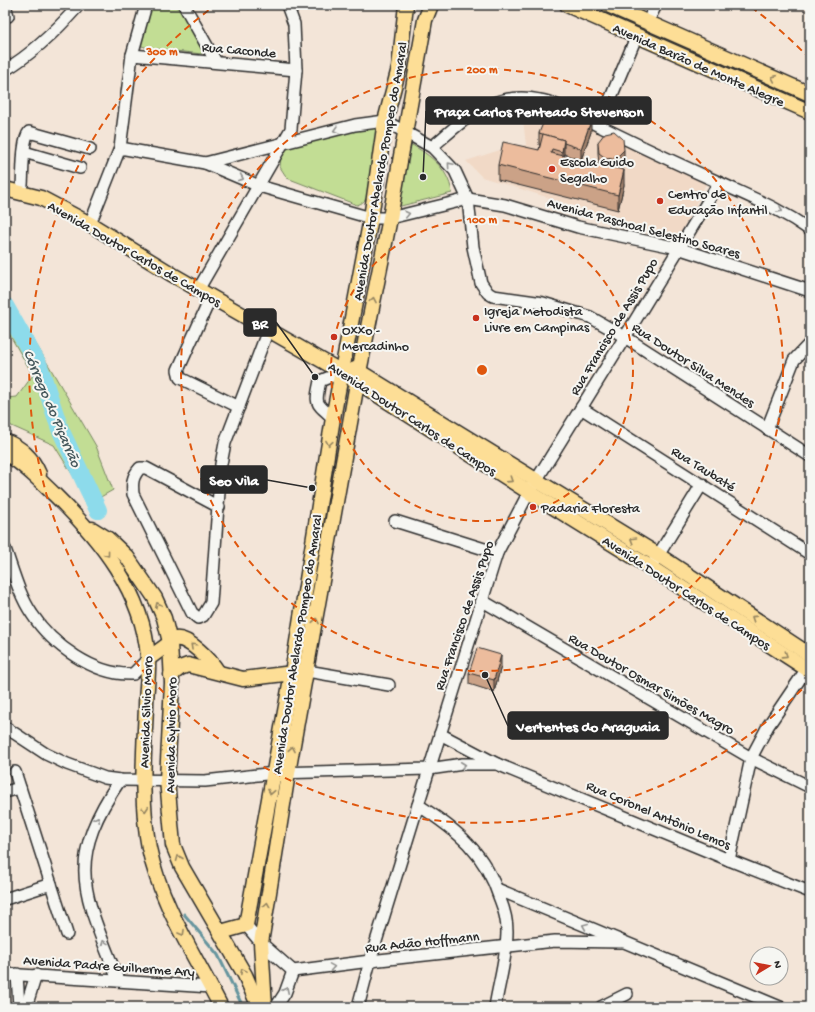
<svg xmlns="http://www.w3.org/2000/svg" width="815" height="1012" font-family="'Gochi Hand',sans-serif">
<style>
.built{fill:#f1d9c6}
.green{fill:#c2dd94;stroke:#768460}
.lines{fill:none;stroke-linecap:round;stroke-linejoin:round}
.stream{stroke:#66959e;stroke-width:3}
.river{stroke:#8ddbeb;stroke-width:18}
.minor-casing{stroke:#2b2b2b;stroke-width:14}
.major-casing{stroke:#2b2b2b;stroke-width:17}
.minor{stroke:#f6f6f2;stroke-width:11}
.major{stroke:#fdde96;stroke-width:14}
.wall{fill:#cba287;stroke:#2b2b2b;fill-rule:evenodd}
.shaded-wall{fill:#a5846e;stroke:#2b2b2b}
.building{fill:#ecbc9d;stroke:#2b2b2b}
.oneway{stroke:#948460}
.oneway2{stroke:#90908e}
.ring{fill:none;stroke:#df570e;stroke-width:2;stroke-dasharray:7 5}
.poi-dot{fill:#c8321e;stroke:#f6f6f2;stroke-width:1.5}
.labels{text-anchor:middle;stroke-width:4;stroke-linejoin:round;paint-order:stroke}
.street-label{font-size:14px;fill:#2b2b2b;stroke:#f6f6f2}
.poi-label{font-size:14px;fill:#2b2b2b;stroke:#f6f6f2;text-anchor:start}
.water-label{font-size:15px;font-style:italic;fill:#44575b;stroke:#f6f6f2}
.centre{fill:#df570e;stroke:#f6f6f2;stroke-width:2}
.ring-label{font-size:12px;text-anchor:middle;font-weight:bold;fill:#df570e;stroke:#f6f6f2;stroke-width:4;stroke-linejoin:round;paint-order:stroke}
.leader{fill:none;stroke:#2b2b2b;stroke-width:1.5}
.callout-dot{fill:#2b2b2b;stroke:#f6f6f2;stroke-width:1.5}
.callout{fill:#2b2b2b;stroke:#2b2b2b;stroke-width:1.5}
.callout-label{font-size:15px;text-anchor:middle;font-weight:bold;fill:#fff}
</style>
<rect width="100%" height="100%" fill="#f3e5d8"/>
<filter id="ink" filterUnits="userSpaceOnUse"><feTurbulence type="fractalNoise" baseFrequency=".025" numOctaves="2"/><feDisplacementMap in="SourceGraphic" scale="8" xChannelSelector="R" yChannelSelector="G"/><feConvolveMatrix kernelMatrix="1 2 1 2 8 2 1 2 1" color-interpolation-filters="sRGB"/></filter>
<g filter="url(#ink)">
<!-- built -->
<polygon class="built" points="521,103 537,105 563,116 707,182 678,238 482,177 466,161 509,147 526,145"/>
<!-- green -->
<g class="green">
<polygon points="150,5 181,5 204,45 202,54 148,48 139,45"/>
<path d="M372,126L376,130L378,135L368,195C365,201 363,203 357,205L287,178L280,167L281,157L285,150L293,144Z"/>
<path d="M405,141C427,153 448,166 452,193L401,206L395,201Z"/>
<polygon points="5,291 96,446 113,490 90,503 54,445 5,423 5,398 17,397 33,375 5,327"/>
</g>
<g class="lines">
<!-- stream -->
<polyline class="stream" points="184,914 218,955 243,1007"/>
<!-- river -->
<polyline class="river" points="5,306 39,366 60,429 98,510"/>
<!-- minor casing -->
<g class="minor-casing">
<g id="minor">
<polyline points="5,5 8,16"/>
<polyline points="184,5 216,62"/>
<polyline points="648,21 656,5"/>
<polyline points="132,55 296,70"/>
<path d="M5,70C34,53 57,30 79,5"/>
<polyline points="599,126 637,35"/>
<path d="M432,147C465,119 492,90 540,100C549,101 558,106 566,109C616,135 667,159 718,182C752,198 779,208 810,230"/>
<polyline points="120,148 205,163 259,186 371,218 390,218 468,199 505,205 578,227 678,248 810,291"/>
<polyline points="24,152 80,168"/>
<polyline points="205,163 355,125 385,121 432,147 455,171 468,199 473,247 481,283 488,293 493,296 543,303 590,317 625,337 810,456"/>
<path d="M22,185C23,174 22,140 29,132L90,149"/>
<polyline points="90,224 120,148 132,55 146,5"/>
<polyline points="198,290 291,129 296,70 294,24 287,5"/>
<polyline points="211,297 178,370 180,378 239,407"/>
<polyline points="581,408 810,554"/>
<path d="M333,418C315,402 315,405 320,381L342,372"/>
<polyline points="767,429 794,360 810,343"/>
<path d="M219,507L146,468H140C132,477 132,483 133,494L192,613L198,618L203,616L211,603L221,464L225,443L268,330"/>
<polyline points="395,521 497,553"/>
<path d="M5,549C13,571 19,595 32,614C52,645 95,676 133,674L148,659"/>
<polyline points="654,562 702,484"/>
<polyline points="481,600 751,758 810,787"/>
<polyline points="307,671 389,685"/>
<polyline points="5,727 46,754 67,764 105,778 120,780 205,781 275,773 429,769 463,764 497,764"/>
<polyline points="440,734 497,764 729,860 810,892"/>
<polyline points="15,772 67,934"/>
<polyline points="5,792 20,788"/>
<path d="M418,805C457,830 485,852 500,899C504,909 507,921 507,931C507,957 499,982 495,1007"/>
<polyline points="729,860 751,758 768,726 810,664"/>
<polyline points="497,889 780,1007"/>
<polyline points="5,899 51,884"/>
<polyline points="246,925 261,943 293,971 370,961 555,941 621,942"/>
<polyline points="5,974 211,987"/>
<polyline points="17,974 19,1007"/>
<path d="M118,980C85,894 63,864 120,780"/>
<polyline points="26,1007 36,975"/>
<polyline points="276,1007 285,993 293,971"/>
<polyline points="358,1007 370,961 418,805 497,553 529,492 625,337 719,183"/>
<polyline points="601,1007 627,994"/>
</g>
</g>
<!-- major casing -->
<g class="major-casing">
<g id="major">
<polyline points="567,5 810,112"/>
<polyline points="608,5 810,94"/>
<polyline points="5,189 41,198 90,224 173,275 342,372 529,492 650,567 810,671"/>
<polyline points="355,369 658,555 810,655"/>
<path d="M5,441C21,448 32,457 39,474"/>
<path d="M5,453C24,464 39,480 55,495C100,539 143,592 148,657C149,674 146,691 146,707C144,754 140,801 149,848C161,906 195,955 221,1007"/>
<polyline points="92,529 108,539 127,557 155,598 164,618 170,642 172,683 167,780 173,845 182,867 245,975 259,1007"/>
<path d="M148,659L175,639C188,636 211,661 218,672"/>
<polyline points="171,675 180,668 188,665 243,679 301,672"/>
<polyline points="221,932 246,925 292,673 333,418 371,218 385,121 399,68 406,5"/>
<polyline points="265,1007 261,943 288,773 359,372 390,218 425,20 431,5"/>
</g>
</g>
<!-- minor -->
<use href="#minor" class="minor"/>
<!-- major -->
<use href="#major" class="major"/>
</g>
<!-- wall -->
<g class="wall">
<path d="M591,132L581,160L600,165L599,164L598,153V142L624,161L617,169L624,185L618,210L498,180V165L539,150L540,145H539V133ZM564,154L580,160L564,156Z"/>
<polygon points="501,666 494,692 469,684 469,673"/>
</g>
<!-- shaded-wall -->
<g class="shaded-wall">
<polygon points="591,121 591,132 581,160 581,149"/>
<polygon points="564,140 564,155 562,167 562,152"/>
<polygon points="624,150 624,161 617,169 617,157"/>
<polygon points="624,170 624,185 618,210 618,195"/>
<polygon points="501,655 501,666 494,692 494,680"/>
</g>
<!-- building -->
<g class="building">
<polygon points="551,104 591,121 581,149 564,143 564,140 539,133"/>
<polygon points="614,131 623,139 624,150 617,157 607,159 599,153 598,142 605,133"/>
<polygon points="543,134 564,140 562,152 552,149 551,153 624,170 618,195 498,165 503,142 539,150"/>
<polygon points="477,648 501,655 494,680 469,673"/>
</g>
<!-- one-way arrows -->
<defs><path id="oneway-chevron" d="M-2-3.5L2.5 0L-2 3.5" fill="none" stroke-width="1.6" stroke-linecap="round" stroke-linejoin="round"/></defs>
<g class="oneway">
<use href="#oneway-chevron" transform="translate(774 78) rotate(-156)"/>
<use href="#oneway-chevron" transform="translate(373 300) rotate(-79)"/>
<use href="#oneway-chevron" transform="translate(329 443) rotate(99)"/>
<use href="#oneway-chevron" transform="translate(510 480) rotate(33)"/>
<use href="#oneway-chevron" transform="translate(633 540) rotate(-149)"/>
<use href="#oneway-chevron" transform="translate(107 554) rotate(53)"/>
<use href="#oneway-chevron" transform="translate(158 605) rotate(-115)"/>
<use href="#oneway-chevron" transform="translate(754 618) rotate(-147)"/>
<use href="#oneway-chevron" transform="translate(316 621) rotate(-80)"/>
<use href="#oneway-chevron" transform="translate(193 646) rotate(-137)"/>
<use href="#oneway-chevron" transform="translate(785 655) rotate(33)"/>
<use href="#oneway-chevron" transform="translate(292 749) rotate(-80)"/>
<use href="#oneway-chevron" transform="translate(271 792) rotate(101)"/>
<use href="#oneway-chevron" transform="translate(145 809) rotate(85)"/>
<use href="#oneway-chevron" transform="translate(179 858) rotate(-112)"/>
<use href="#oneway-chevron" transform="translate(267 905) rotate(-81)"/>
<use href="#oneway-chevron" transform="translate(182 933) rotate(61)"/>
<use href="#oneway-chevron" transform="translate(243 971) rotate(-118)"/>
</g>
<g class="oneway2">
<use href="#oneway-chevron" transform="translate(336 130) rotate(165)"/>
<use href="#oneway-chevron" transform="translate(450 165) rotate(-131)"/>
<use href="#oneway-chevron" transform="translate(241 178) rotate(23)"/>
<use href="#oneway-chevron" transform="translate(780 210) rotate(28)"/>
<use href="#oneway-chevron" transform="translate(407 214) rotate(-13)"/>
<use href="#oneway-chevron" transform="translate(463 765) rotate(-6)"/>
<use href="#oneway-chevron" transform="translate(97 819) rotate(-65)"/>
<use href="#oneway-chevron" transform="translate(585 926) rotate(-157)"/>
<use href="#oneway-chevron" transform="translate(104 943) rotate(-111)"/>
<use href="#oneway-chevron" transform="translate(332 967) rotate(-9)"/>
<use href="#oneway-chevron" transform="translate(286 990) rotate(-65)"/>
</g>
</g>
<!-- distance rings -->
<g class="ring">
<circle cx="482" cy="370" r="151"/>
<circle cx="482" cy="370" r="301"/>
<path d="M810 681A452 452 0 1 1 213 7M751 7A452 452 0 0 1 810 59"/>
</g>
<!-- markers -->
<g class="poi-dot">
<circle cx="552" cy="169" r="4"/>
<circle cx="660" cy="201" r="4"/>
<circle cx="476" cy="318" r="4"/>
<circle cx="334" cy="337" r="4"/>
<circle cx="533" cy="507" r="4"/>
</g>
<g class="labels">
<!-- street labels -->
<g class="street-label">
<text transform="translate(239 49) rotate(5)" y="5">Rua Caconde</text>
<text transform="translate(699 64) rotate(24)" y="5">Avenida Barão de Monte Alegre</text>
<text transform="translate(379 171) rotate(-80)" y="5">Avenida Doutor Abelardo Pompeo do Amaral</text>
<text transform="translate(644 227) rotate(15)" y="5">Avenida Paschoal Selestino Soares</text>
<text transform="translate(135 253) rotate(30)" y="5">Avenida Doutor Carlos de Campos</text>
<text transform="translate(613 326) rotate(-59)" y="5">Rua Francisco de Assis Pupo</text>
<text transform="translate(694 364) rotate(33)" y="5">Rua Doutor Silva Mendes</text>
<text transform="translate(413 418) rotate(33)" y="5">Avenida Doutor Carlos de Campos</text>
<text transform="translate(704 468) rotate(32)" y="5">Rua Taubaté</text>
<text transform="translate(687 592) rotate(33)" y="5">Avenida Doutor Carlos de Campos</text>
<text transform="translate(463 615) rotate(-71)" y="5">Rua Francisco de Assis Pupo</text>
<text transform="translate(296 644) rotate(-81)" y="5">Avenida Doutor Abelardo Pompeo do Amaral</text>
<text transform="translate(652 683) rotate(30)" y="5">Rua Doutor Osmar Simões Magro</text>
<text transform="translate(145 712) rotate(-88)" y="5">Avenida Silvio Moro</text>
<text transform="translate(170 735) rotate(-89)" y="5">Avenida Sylvio Moro</text>
<text transform="translate(659 814) rotate(23)" y="5">Rua Coronel Antônio Lemos</text>
<text transform="translate(422 941) rotate(-6)" y="5">Rua Adão Hoffmann</text>
<text transform="translate(109 965) rotate(4)" y="5">Avenida Padre Guilherme Ary</text>
</g>
<!-- poi labels -->
<g class="poi-label">
<text x="560" y="166">Escola Guido<tspan x="560" dy="16">Segalho</tspan></text>
<text x="668" y="198">Centro de<tspan x="668" dy="16">Educação Infantil</tspan></text>
<text x="484" y="315">Igreja Metodista<tspan x="484" dy="16">Livre em Campinas</tspan></text>
<text x="342" y="334">Oxxo -<tspan x="342" dy="16">Mercadinho</tspan></text>
<text x="541" y="512">Padaria Floresta</text>
</g>
<!-- water labels -->
<g class="water-label">
<text transform="translate(53 408) rotate(67)" y="5">Córrego do Piçarrão</text>
</g>
</g>
<circle cx="482" cy="370" r="6" class="centre"/>
<g class="ring-label">
<text x="162" y="55">300 m</text>
<text x="482" y="73">200 m</text>
<text x="482" y="223">100 m</text>
</g>
<!-- callouts -->
<path class="leader" d="M423 177L426 111M315 377L276 322M312 488L267 480M485 675L508 726"/>
<g class="callout-dot">
<circle cx="423" cy="177" r="4"/>
<circle cx="315" cy="377" r="4"/>
<circle cx="312" cy="488" r="4"/>
<circle cx="485" cy="675" r="4"/>
</g>
<g class="callout">
<rect x="426" y="97" width="225" height="27" rx="4"/>
<rect x="244" y="309" width="32" height="27" rx="4"/>
<rect x="201" y="466" width="66" height="27" rx="4"/>
<rect x="508" y="712" width="160" height="27" rx="4"/>
</g>
<g class="callout-label">
<text x="539" y="116">Praça Carlos Penteado Stevenson</text>
<text x="260" y="328">BR</text>
<text x="234" y="485">Seo Vila</text>
<text x="588" y="731">Vertentes do Araguaia</text>
</g>
<!-- margin -->
<rect width="815" height="1012" fill="none" stroke="#f6f6f2" stroke-width="20"/>
<rect x="10" y="10" width="795" height="992" fill="none" stroke="#2b2b2b" stroke-width="1.5" filter="url(#ink)"/>
<!-- north arrow -->
<g transform="translate(769 966) rotate(80)"><circle r="19" fill="#f6f6f2" stroke="#a5a5a2"/>
<path d="M0-3L7 15L0 10L-7 15Z" fill="#c8321e"/>
<text y="-6" font-size="11" font-weight="bold" text-anchor="middle" fill="#2b2b2b">N</text>
</g>
</svg>
